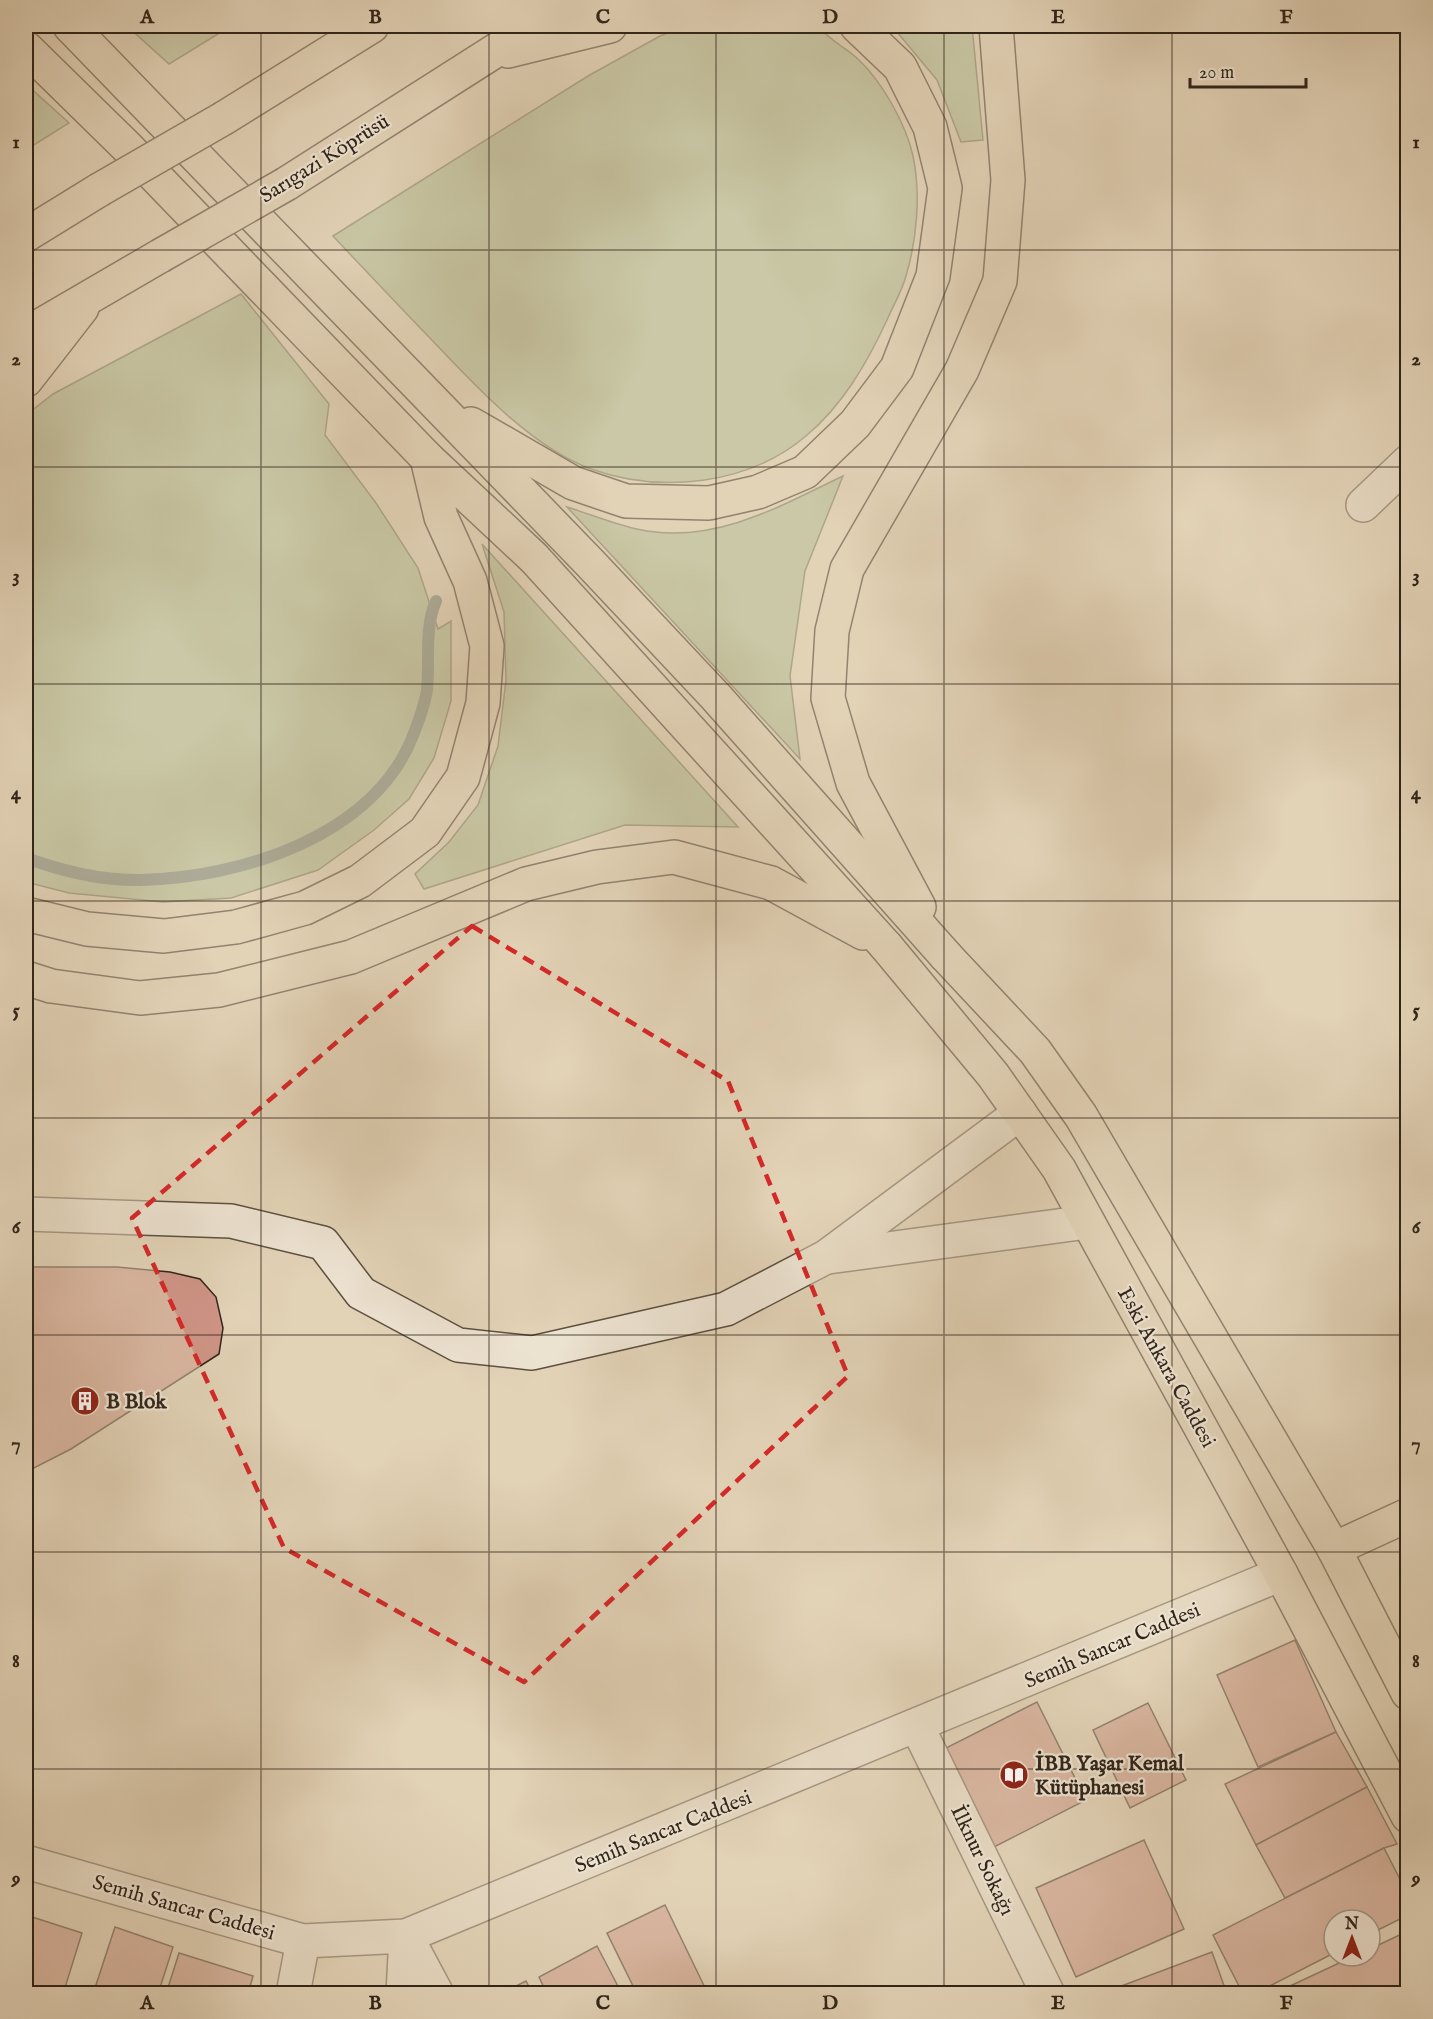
<svg xmlns="http://www.w3.org/2000/svg" width="1433" height="2019" font-family="'IM FELL English',serif">
<style>
.green{fill:#aebd92;stroke:#707156;stroke-width:1.5}
.lines{fill:none;stroke-linecap:round;stroke-linejoin:round}
.stream{stroke:#6d7d73;stroke-width:12}
.building{fill:#cf9486;stroke:#31251a;stroke-width:1.5}
.minor-casing{stroke:#5d5041;stroke-width:36}
.major-casing{stroke:#31251a;stroke-width:36}
.highway-casing{stroke:#31251a;stroke-width:36}
.minor{stroke:#ece2d0;stroke-width:33}
.major{stroke:#e2d2b6;stroke-width:33}
.highway{stroke:#e2d2b6;stroke-width:33}
.highway-bridge-casing{stroke:#31251a;stroke-width:36;stroke-linecap:butt}
.highway-bridge{stroke:#e2d2b6;stroke-width:33}
.marked{fill:none;stroke:#d62828;stroke-width:4.5;stroke-dasharray:12 8;stroke-linejoin:round}
.grid{fill:none;stroke:#31251a;stroke-width:1.5;stroke-opacity:0.55}
.labels{text-anchor:middle;stroke-width:4.5;stroke-linejoin:round;paint-order:stroke}
.street-label{font-size:21px;fill:#31251a;stroke:#ece2d0}
.poi-label{font-size:21px;font-weight:bold;fill:#31251a;stroke:#ece2d0;text-anchor:start}
.neatline{fill:none;stroke:#31251a;stroke-width:2}
.grid-label{font-size:20px;text-anchor:middle;font-weight:bold;fill:#31251a}
</style>
<rect width="100%" height="100%" fill="#e2d2b6"/>
<filter id="stains"><feTurbulence type="fractalNoise" baseFrequency=".00333" numOctaves="4"/><feColorMatrix values="0 0 0 0 .2 0 0 0 0 .09 0 0 0 0 .02 0 0 0 .5 -.17"/></filter>
<radialGradient id="worn" r=".72"><stop offset=".6" stop-color="#630" stop-opacity="0"/><stop offset="1" stop-color="#630" stop-opacity=".3"/></radialGradient>
<!-- green -->
<g class="green">
<polygon points="127,26 231,26 169,64"/>
<path d="M684,26H819C829,41 846,47 859,60C882,82 906,124 913,156C921,194 917,239 906,276C902,291 893,306 887,320C867,363 843,405 806,436C748,485 661,494 591,469C530,447 472,382 428,336C396,303 365,270 333,236L588,76L660,36Z"/>
<polygon points="892,26 972,26 983,140 961,142 937,80"/>
<polygon points="26,84 69,123 26,150"/>
<polygon points="241,294 329,404 325,435 376,503 418,568 438,629 451,621 451,701 434,758 409,799 374,830 318,870 231,898 163,902 69,893 26,882 26,415 53,394"/>
<path d="M843,476L805,571L790,676L800,759L567,507C593,515 620,527 647,531C719,542 780,506 843,476Z"/>
<polygon points="482,544 738,827 625,825 424,889 415,874 449,842 478,805 498,746 506,680 504,612"/>
</g>
<g class="lines">
<!-- stream -->
<path class="stream" d="M26,858C62,871 102,881 141,880C240,878 376,836 414,733C419,720 425,704 427,690C430,660 424,628 436,601"/>
</g>
<!-- building -->
<g class="building">
<polygon points="26,1267 117,1267 170,1272 200,1279 216,1297 223,1328 219,1354 71,1449 26,1472"/>
<polygon points="1295,1640 1336,1732 1258,1767 1217,1675"/>
<polygon points="1037,1702 1086,1800 992,1848 942,1750"/>
<polygon points="1148,1703 1186,1780 1130,1808 1093,1730"/>
<polygon points="1336,1732 1367,1787 1256,1845 1225,1784"/>
<polygon points="1367,1787 1397,1844 1384,1848 1285,1898 1256,1845"/>
<polygon points="1144,1840 1184,1929 1076,1977 1036,1888"/>
<polygon points="1384,1848 1408,1895 1408,1915 1370,1934 1370,1920 1334,1920 1334,1953 1254,1994 1243,1994 1213,1935"/>
<polygon points="665,1905 708,1994 637,1994 607,1933"/>
<polygon points="26,1915 82,1933 63,1994 26,1994"/>
<polygon points="115,1927 173,1947 158,1994 93,1994"/>
<polygon points="1408,1931 1408,1994 1273,1994 1354,1956 1370,1956 1370,1949"/>
<polygon points="597,1946 622,1994 547,1994 539,1977"/>
<polygon points="1212,1952 1227,1994 1100,1994"/>
<polygon points="179,1953 253,1976 248,1994 166,1994"/>
<polygon points="526,1981 533,1994 500,1994"/>
</g>
<g class="lines">
<!-- minor casing -->
<g class="minor-casing">
<g id="minor">
<polyline points="1363,505 1408,462"/>
<polyline points="26,1214 231,1221 323,1243 361,1293 458,1345 532,1353 726,1309 826,1257 1020,1113"/>
<polyline points="828,1257 1087,1222"/>
<polyline points="917,1726 1048,1994"/>
<polyline points="26,1862 303,1941 406,1936 1281,1574"/>
<polyline points="406,1936 437,1994"/>
<polyline points="293,1994 303,1941"/>
<polyline points="403,1994 406,1936"/>
</g>
</g>
<!-- major casing -->
<g class="major-casing">
<g id="major">
<polyline points="886,946 993,1075 1059,1169 1281,1574 1408,1816"/>
<polyline points="946,956 1035,1051 1081,1116 1334,1549 1408,1693"/>
<polyline points="1334,1549 1408,1515"/>
</g>
</g>
<!-- highway casing -->
<g class="highway-casing">
<g id="highway">
<polyline points="70,26 591,564 716,697 946,956"/>
<polyline points="26,48 126,146 427,458 534,558 886,946"/>
<polyline points="508,51 610,26"/>
<polyline points="224,118 372,26"/>
<polyline points="286,184 534,26"/>
<polyline points="26,235 99,190"/>
<polyline points="26,334 160,256"/>
<polyline points="26,380 82,308"/>
<polyline points="471,424 573,483 626,501 709,503 758,492 805,472 855,424 897,368 933,276 945,188 930,127 900,67 857,26"/>
<polyline points="919,907 853,783 828,698 832,631 847,569 962,370 1000,281 1008,180 996,26"/>
<polyline points="26,914 87,929 164,936 236,927 305,908 360,881 425,832 463,777 483,703 487,646 470,581 441,517 427,458"/>
<polyline points="26,978 51,986 140,998 219,990 351,957 526,884 597,867 674,857 771,883 863,933"/>
</g>
</g>
<!-- minor -->
<use href="#minor" class="minor"/>
<!-- major -->
<use href="#major" class="major"/>
<!-- highway -->
<use href="#highway" class="highway"/>
<!-- highway-bridge casing -->
<g class="highway-bridge-casing">
<g id="highway-bridge">
<polyline points="99,190 224,118"/>
<polyline points="160,256 286,184"/>
</g>
</g>
<!-- highway-bridge -->
<use href="#highway-bridge" class="highway-bridge"/>
</g>
<!-- marked area -->
<path d="M0 0H1433V2019H0ZM472,926L728,1081L848,1376L524,1682L284,1548L132,1218Z" fill="#e2d2b6" fill-opacity=".55" fill-rule="evenodd"/>
<path class="marked" d="M472,926L728,1081L848,1376L524,1682L284,1548L132,1218Z"/>
<!-- grid -->
<path class="grid" d="M261,26V1994M489,26V1994M716,26V1994M944,26V1994M1172,26V1994M26,250H1408M26,467H1408M26,684H1408M26,901H1408M26,1118H1408M26,1335H1408M26,1552H1408M26,1769H1408"/>
<!-- icons -->
<defs>
<g id="building-disc" transform="scale(1.5)"><circle r="9.5" fill="#8f2418" stroke="#ece2d0"/><path d="M-4-6H4V6H1V3H-1V6H-4ZM-2.5-4.3h1.7v1.8h-1.7ZM.8-4.3h1.7v1.8H.8ZM-2.5-1h1.7V.8h-1.7ZM.8-1h1.7V.8H.8Z" fill="#fff"/></g>
<g id="library-disc" transform="scale(1.5)"><circle r="9.5" fill="#8f2418" stroke="#ece2d0"/><path d="M-6-4Q-3-5.5-.7-3.5V5Q-3 3-6 4ZM6-4Q3-5.5 .7-3.5V5Q3 3 6 4Z" fill="#fff"/></g>
</defs>
<g fill-rule="evenodd">
<use href="#building-disc" x="85" y="1401"/>
<use href="#library-disc" x="1014" y="1775"/>
</g>
<g class="labels">
<!-- street labels -->
<g class="street-label">
<text transform="translate(324 158) rotate(-32)" y="7">Sarıgazi Köprüsü</text>
<text transform="translate(1167 1367) rotate(61)" y="7">Eski Ankara Caddesi</text>
<text transform="translate(1112 1645) rotate(-23)" y="7">Semih Sancar Caddesi</text>
<text transform="translate(663 1831) rotate(-22)" y="7">Semih Sancar Caddesi</text>
<text transform="translate(983 1860) rotate(64)" y="7">İlknur Sokağı</text>
<text transform="translate(184 1907) rotate(16)" y="7">Semih Sancar Caddesi</text>
</g>
<!-- poi labels -->
<g class="poi-label">
<text x="106" y="1408">B Blok</text>
<text x="1035" y="1770">İBB Yaşar Kemal<tspan x="1035" dy="24">Kütüphanesi</tspan></text>
</g>
</g>
<!-- margin -->
<rect width="1433" height="2019" fill="none" stroke="#e2d2b6" stroke-width="66"/>
<!-- north arrow -->
<g transform="translate(1352 1938)"><circle r="28" fill="#ece2d0" stroke="#a19687" stroke-width="1.5"/>
<path d="M0-4.5L10 22L0 15L-10 22Z" fill="#8f2418"/>
<text y="-9" font-size="16" font-weight="bold" text-anchor="middle" fill="#31251a">N</text>
</g>
<!-- scale -->
<path d="M1190 78v9h116v-9" fill="none" stroke="#31251a" stroke-width="3"/>
<text x="1199" y="78" font-size="18" fill="#31251a" stroke="#ece2d0" stroke-width="4.5" paint-order="stroke">20 m</text>
<rect x="33" y="33" width="1367" height="1953" class="neatline"/>
<g class="grid-label">
<text x="147" y="23">A</text>
<text x="375" y="23">B</text>
<text x="603" y="23">C</text>
<text x="830" y="23">D</text>
<text x="1058" y="23">E</text>
<text x="1286" y="23">F</text>
<text x="16" y="148">1</text>
<text x="1416" y="148">1</text>
<text x="16" y="365">2</text>
<text x="1416" y="365">2</text>
<text x="16" y="582">3</text>
<text x="1416" y="582">3</text>
<text x="16" y="799">4</text>
<text x="1416" y="799">4</text>
<text x="16" y="1016">5</text>
<text x="1416" y="1016">5</text>
<text x="16" y="1233">6</text>
<text x="1416" y="1233">6</text>
<text x="16" y="1450">7</text>
<text x="1416" y="1450">7</text>
<text x="16" y="1667">8</text>
<text x="1416" y="1667">8</text>
<text x="16" y="1884">9</text>
<text x="1416" y="1884">9</text>
<text x="147" y="2009">A</text>
<text x="375" y="2009">B</text>
<text x="603" y="2009">C</text>
<text x="830" y="2009">D</text>
<text x="1058" y="2009">E</text>
<text x="1286" y="2009">F</text>
</g>
<rect width="100%" height="100%" filter="url(#stains)"/>
<rect width="100%" height="100%" fill="url(#worn)"/>
</svg>
